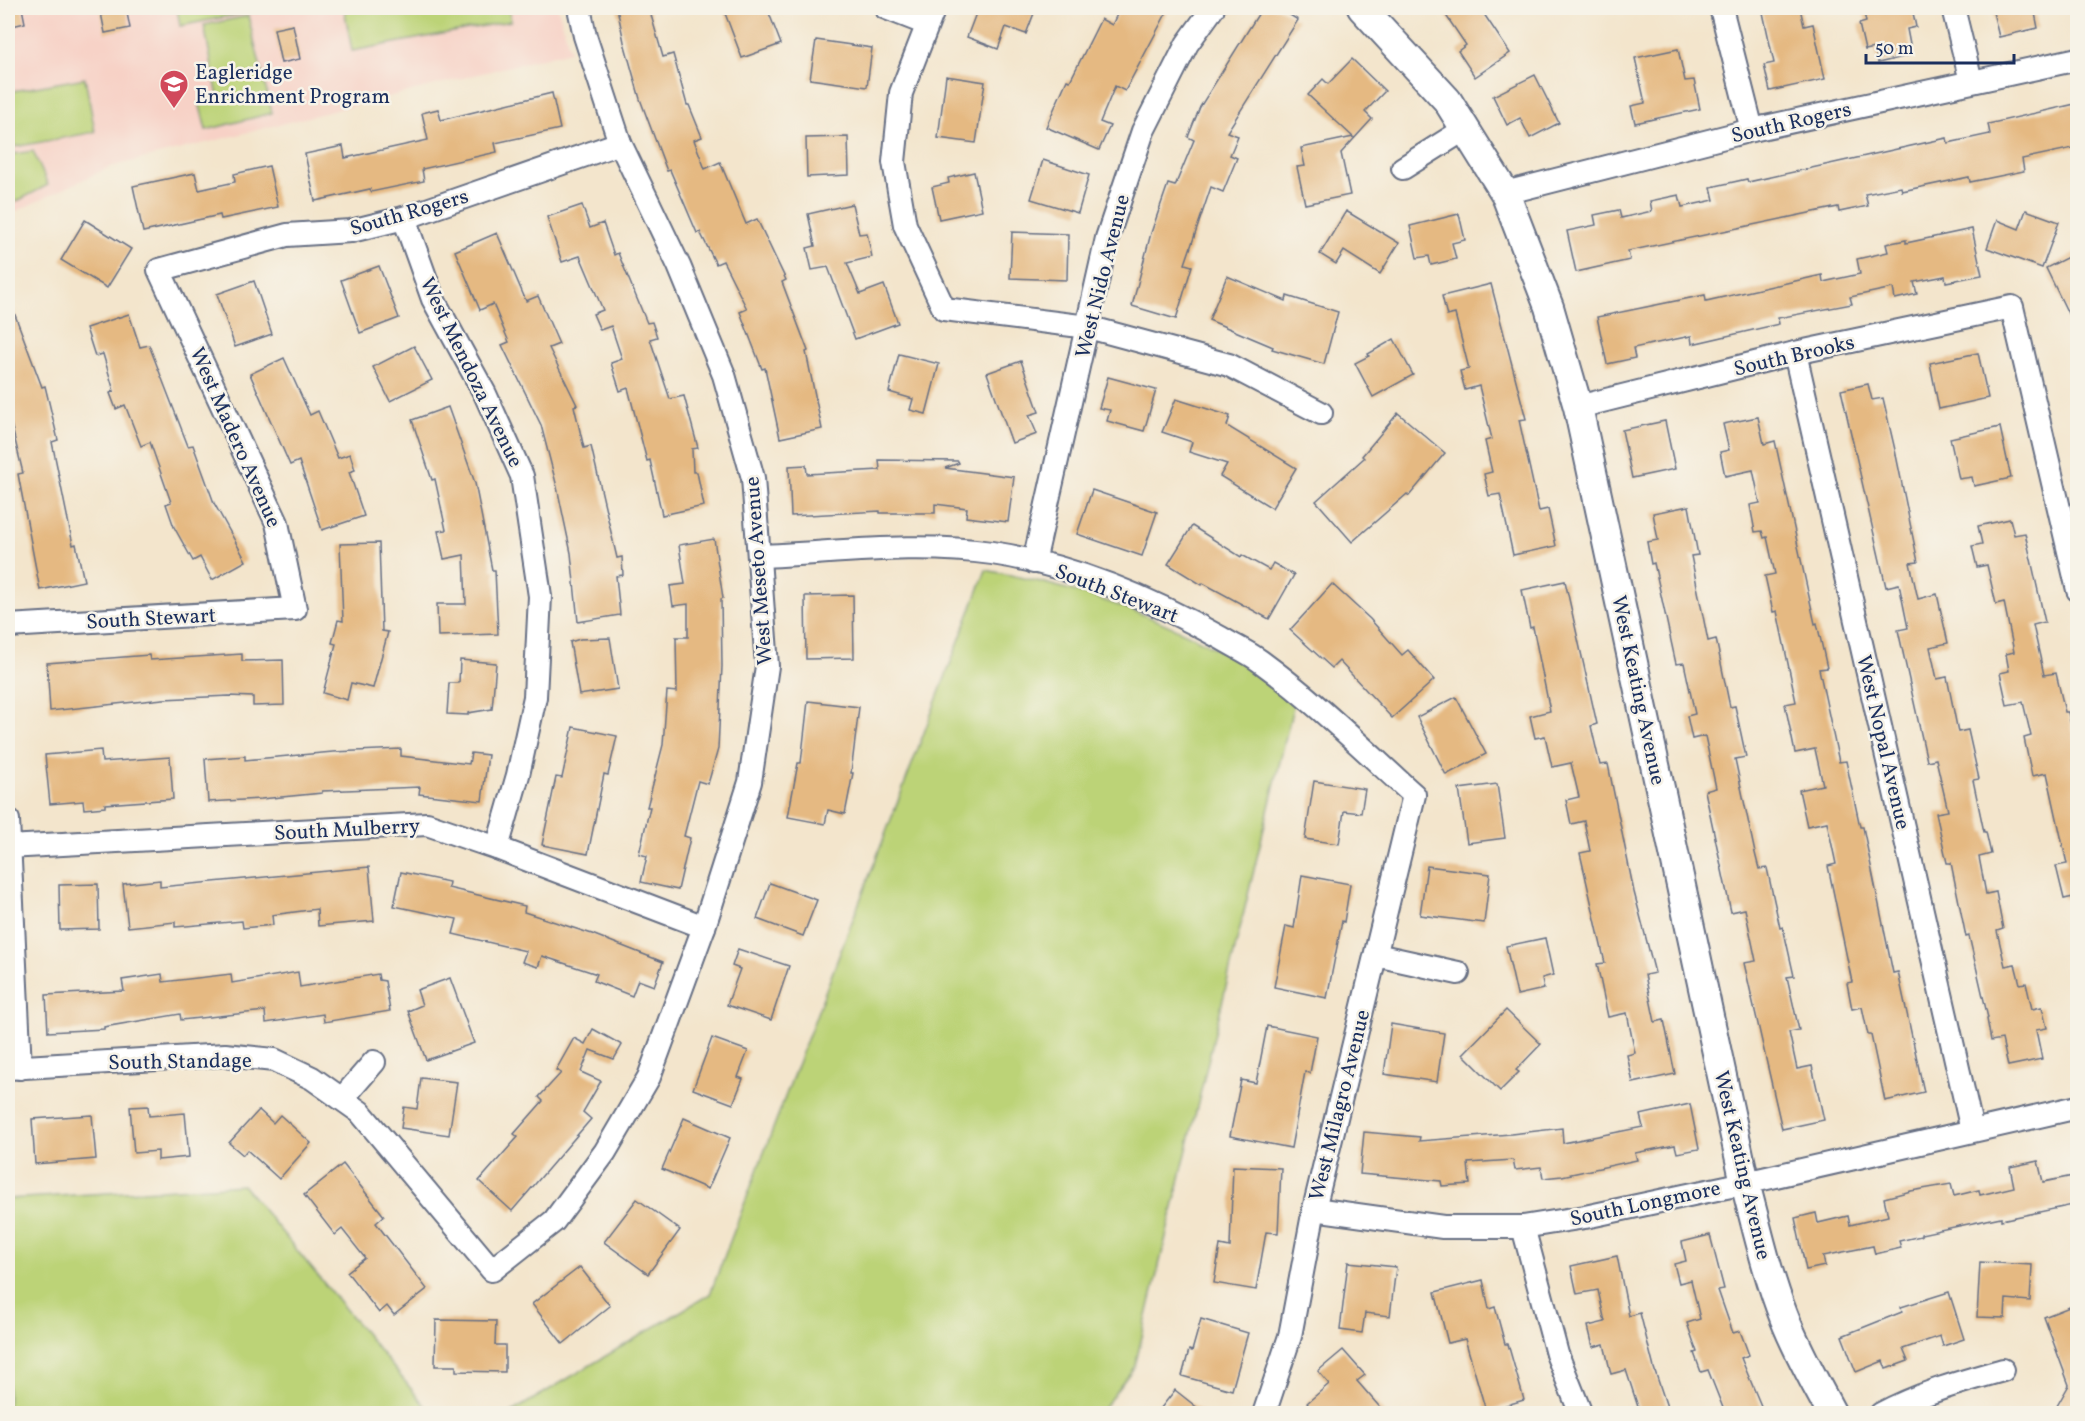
<svg xmlns="http://www.w3.org/2000/svg" width="2085" height="1421" font-family="Vollkorn,serif">
<style>
.built{fill:#f7d1c6}
.green{fill:#bcd377;stroke:#6c816a;stroke-width:1.5}
.building{fill:#e5b982}
.lines{fill:none;stroke-linecap:round;stroke-linejoin:round}
.minor-casing{stroke:#676f84;stroke-width:26}
.tertiary-casing{stroke:#676f84;stroke-width:32}
.minor{stroke:#fff;stroke-width:22}
.tertiary{stroke:#fff;stroke-width:28}
.labels{text-anchor:middle;stroke-width:5;stroke-linejoin:round;paint-order:stroke}
.poi-label{font-size:21px;fill:#1b2f5e;stroke:#f7f3e8;text-anchor:start}
.street-label{font-size:21px;fill:#1b2f5e;stroke:#f7f3e8}
</style>
<rect width="100%" height="100%" fill="#f7f3e8"/>
<filter id="ink" filterUnits="userSpaceOnUse"><feTurbulence type="fractalNoise" baseFrequency=".0167" numOctaves="2"/><feDisplacementMap in="SourceGraphic" scale="12" xChannelSelector="R" yChannelSelector="G"/><feConvolveMatrix kernelMatrix="1 2 1 2 8 2 1 2 1" color-interpolation-filters="sRGB"/></filter>
<filter id="wash" filterUnits="userSpaceOnUse"><feTurbulence type="fractalNoise" baseFrequency=".008" numOctaves="4" result="noise"/><feDisplacementMap in="SourceGraphic" scale="24" xChannelSelector="R" yChannelSelector="G"/><feGaussianBlur stdDeviation="1.35" result="paint"/><feColorMatrix in="noise" values="0 0 0 0 0 0 0 0 0 0 0 0 0 0 0 0 0 1.4 0 .05"/><feComposite in="paint" operator="in"/></filter>
<g filter="url(#wash)">
<rect width="100%" height="100%" fill="#f3e5cc"/>
<!-- built -->
<polygon class="built" points="8,8 558,8 570,51 110,167 8,215"/>
<!-- green -->
<g class="green">
<polygon points="177,8 254,8 255,11 180,26"/>
<polygon points="344,8 508,8 511,21 352,51"/>
<polygon points="248,16 272,113 206,130 199,102 218,97 204,25"/>
<polygon points="85,78 95,132 15,147 8,114 8,92"/>
<polygon points="8,129 9,129 14,154 33,151 48,185 8,206"/>
<path d="M986,570C1074,587 1162,615 1239,662C1259,674 1276,690 1294,703L1135,1366L1100,1413H510L710,1294Z"/>
<polygon points="243,1185 431,1413 8,1413 8,1199"/>
</g>
<g id="blocks">
<!-- building -->
<g class="building">
<polygon points="8,8 22,8 25,23 8,27"/>
<polygon points="100,8 126,8 130,28 105,33"/>
<polygon points="617,8 649,8 663,57 673,54 687,105 689,105 702,137 694,140 705,169 720,162 746,224 757,219 786,280 782,282 808,351 806,352 822,429 780,438 765,368 762,369 740,312 747,309 723,261 716,264 700,232 697,233 670,170 667,171 640,99 624,42"/>
<polygon points="723,8 767,8 781,44 742,58"/>
<polygon points="978,8 1036,8 1026,34 1006,27 998,49 967,37"/>
<polygon points="1120,8 1169,8 1125,91 1115,86 1100,122 1110,126 1099,150 1046,127 1067,80 1070,81 1101,19 1112,25"/>
<polygon points="1262,8 1279,8 1298,20 1227,132 1238,136 1230,155 1237,158 1223,192 1211,187 1185,264 1192,266 1176,319 1132,306 1151,233 1168,184 1175,186 1194,140 1188,137 1200,107"/>
<polygon points="1441,8 1480,8 1510,53 1475,77 1458,51 1466,45"/>
<polygon points="1762,8 1800,8 1804,26 1813,24 1825,79 1770,91 1764,65 1774,63"/>
<polygon points="1863,8 1912,8 1916,27 1907,29 1912,55 1878,63 1875,48 1865,50 1859,24 1866,22"/>
<polygon points="1992,8 2034,8 2038,28 1999,37"/>
<polygon points="293,25 300,59 281,63 274,29"/>
<polygon points="816,40 872,48 867,87 810,79"/>
<polygon points="1678,49 1685,81 1694,80 1700,109 1635,123 1631,106 1645,103 1635,58"/>
<polygon points="1352,59 1385,91 1365,112 1372,119 1341,153 1350,195 1305,204 1297,167 1305,166 1301,148 1353,137 1308,95 1323,79 1328,84"/>
<polygon points="1535,75 1559,123 1530,138 1520,118 1507,125 1493,96"/>
<polygon points="946,76 985,82 976,143 938,138"/>
<polygon points="552,93 560,129 495,143 497,152 422,169 424,181 371,192 370,189 315,201 305,154 343,146 345,158 428,140 422,113 438,109 441,120"/>
<polygon points="2075,104 2078,117 2078,147 2022,159 2024,171 1970,182 1969,177 1902,191 1901,187 1865,194 1868,206 1839,212 1838,207 1628,251 1630,260 1576,272 1567,231 1596,225 1594,215 1619,210 1621,218 1652,211 1650,201 1679,195 1682,207 1714,200 1711,187 1747,179 1748,182 1947,138 1948,143 1990,134 1988,124"/>
<polygon points="848,137 849,175 807,177 806,138"/>
<polygon points="1043,160 1089,175 1078,213 1031,199"/>
<polygon points="269,166 278,207 221,219 220,215 143,232 133,186 195,173 199,190 235,182 234,174"/>
<polygon points="974,172 982,210 939,219 932,187 949,183 948,178"/>
<polygon points="852,204 859,234 867,233 872,257 847,263 860,294 884,285 898,323 855,339 828,267 812,270 807,248 815,246 808,214"/>
<polygon points="582,205 590,228 603,223 614,255 618,253 647,323 652,322 657,337 650,339 670,399 684,396 698,448 692,449 693,472 697,472 704,506 662,515 650,460 647,461 628,388 620,391 611,363 622,359 611,326 600,330 593,314 603,310 580,256 562,262 547,217"/>
<polygon points="2026,210 2059,222 2042,268 1987,248 1997,220 2019,229"/>
<polygon points="1346,211 1399,243 1380,274 1344,251 1336,264 1320,254"/>
<polygon points="1459,214 1465,240 1452,243 1456,259 1431,265 1429,256 1417,258 1410,226"/>
<polygon points="85,220 131,249 107,288 61,260"/>
<polygon points="1972,229 1982,275 1946,282 1945,276 1914,282 1917,294 1895,299 1893,288 1850,297 1852,304 1778,318 1779,324 1692,344 1691,336 1633,348 1635,358 1607,364 1597,317 1705,295 1706,301 1822,275 1823,282 1860,274 1857,259 1888,252 1886,244 1906,240 1906,243"/>
<polygon points="1012,232 1068,234 1067,280 1010,278"/>
<polygon points="497,233 526,301 538,296 559,344 549,348 577,405 574,406 584,448 591,446 617,558 622,557 623,575 616,576 620,615 578,622 571,553 557,487 541,425 502,345 509,342 493,304 480,310 455,251"/>
<polygon points="2078,252 2078,334 2046,268"/>
<polygon points="379,266 399,318 360,333 341,280"/>
<polygon points="1227,276 1286,301 1287,296 1338,312 1324,364 1272,349 1273,347 1209,320"/>
<polygon points="254,281 272,334 235,347 217,294"/>
<polygon points="1491,284 1526,419 1519,420 1539,511 1548,509 1556,546 1513,555 1500,494 1489,496 1484,474 1492,472 1485,441 1492,439 1479,386 1465,390 1460,371 1469,369 1455,314 1447,316 1442,296"/>
<polygon points="9,299 42,387 45,386 58,440 52,442 73,545 76,544 84,581 40,590 18,474 23,473 8,411 8,300"/>
<polygon points="129,314 140,347 149,345 188,446 193,445 214,503 246,561 212,580 200,557 193,561 174,527 166,504 171,502 150,442 141,446 125,405 116,409 110,393 114,391 103,354 95,356 86,328"/>
<polygon points="1394,339 1413,375 1373,397 1355,363 1369,356 1368,354"/>
<polygon points="414,346 432,380 390,401 373,367"/>
<polygon points="1978,353 1988,398 1939,409 1930,363"/>
<polygon points="899,354 939,364 926,414 910,410 913,399 889,392"/>
<polygon points="284,358 310,415 318,411 338,458 350,454 355,470 349,472 364,516 322,530 299,461 290,465 250,374"/>
<polygon points="1021,361 1039,412 1029,415 1037,434 1012,443 987,373"/>
<polygon points="1108,377 1156,390 1144,431 1107,421 1110,410 1099,408"/>
<polygon points="1868,384 1872,400 1883,398 1895,450 1918,562 1910,563 1918,599 1937,594 1948,643 1930,647 1937,679 1947,677 1958,732 1968,730 1979,779 1973,780 1984,832 1986,832 1991,854 1979,857 1986,894 1996,892 2003,929 1997,931 2005,966 2015,964 2020,984 2026,983 2032,1009 2042,1007 2047,1028 2036,1030 2042,1059 2008,1066 2002,1039 1991,1041 1987,1019 1988,1018 1969,936 1966,937 1951,863 1947,863 1936,813 1948,811 1936,759 1927,761 1898,630 1908,628 1899,584 1886,587 1841,390"/>
<polygon points="1176,399 1230,416 1227,426 1296,468 1272,508 1220,476 1227,464 1189,452 1192,442 1162,432"/>
<polygon points="448,407 475,483 492,570 495,570 498,634 438,636 437,604 466,604 464,555 444,559 438,531 446,530 435,479 432,480 412,420"/>
<polygon points="1398,413 1445,453 1409,496 1407,494 1352,542 1316,501 1364,458 1362,456"/>
<polygon points="1758,417 1764,444 1775,441 1815,624 1817,623 1827,668 1819,669 1839,762 1846,761 1860,827 1863,827 1893,973 1898,972 1924,1092 1885,1101 1871,1035 1868,1035 1862,1007 1852,1009 1847,983 1852,982 1828,866 1836,864 1827,822 1807,826 1799,790 1823,785 1815,749 1795,753 1785,704 1796,702 1777,611 1773,612 1765,576 1775,574 1767,537 1764,538 1762,531 1755,532 1750,505 1760,503 1753,470 1725,476 1720,452 1729,450 1723,424"/>
<polygon points="1665,421 1675,469 1632,478 1622,430"/>
<polygon points="2000,427 2011,478 1974,486 1972,477 1959,479 1950,438"/>
<polygon points="879,460 958,461 959,463 945,468 1014,477 1008,522 966,517 967,508 935,504 935,513 880,513 880,511 791,516 789,466 806,465 807,474 880,470"/>
<polygon points="1092,490 1157,512 1142,556 1077,534"/>
<polygon points="1689,506 1698,555 1691,556 1708,641 1716,639 1730,707 1735,706 1746,757 1735,759 1755,853 1759,869 1767,868 1780,928 1783,927 1794,976 1787,977 1799,1030 1789,1032 1797,1069 1812,1066 1824,1120 1782,1129 1744,963 1756,961 1745,909 1731,912 1705,791 1716,788 1705,736 1692,739 1687,716 1695,714 1684,663 1676,664 1654,563 1651,564 1647,542 1658,540 1653,513"/>
<polygon points="2010,519 2014,535 2025,533 2045,622 2033,625 2044,675 2056,673 2065,712 2068,712 2078,754 2078,896 2064,899 2056,866 2067,864 2047,773 2032,776 2024,738 2031,736 2023,702 2007,705 2000,673 2009,671 2006,654 2014,652 2004,602 1996,604 1987,565 1977,567 1972,546 1982,544 1978,526"/>
<polygon points="1192,526 1241,557 1242,555 1269,570 1273,563 1294,575 1269,619 1203,583 1202,585 1168,564"/>
<polygon points="714,539 723,598 721,599 722,666 718,749 708,784 698,781 684,836 690,838 678,890 641,882 647,856 639,854 650,807 647,807 663,745 667,691 677,692 676,637 688,637 688,604 673,606 670,586 685,584 679,545"/>
<polygon points="379,543 382,631 388,632 373,688 351,683 347,700 323,693 336,644 332,643 338,620 343,621 340,544"/>
<polygon points="1565,581 1597,724 1591,726 1600,765 1608,764 1634,892 1655,973 1645,975 1655,1022 1664,1020 1675,1074 1633,1083 1627,1055 1635,1053 1627,1013 1608,1017 1597,964 1605,963 1580,853 1590,851 1584,821 1571,824 1566,800 1579,797 1571,763 1552,767 1545,736 1535,738 1530,716 1550,711 1533,627 1530,628 1522,590"/>
<polygon points="1332,584 1370,619 1402,655 1408,650 1434,680 1392,718 1339,661 1332,668 1290,630"/>
<polygon points="853,595 854,658 806,659 805,596"/>
<polygon points="610,638 618,689 579,695 570,642 580,639"/>
<polygon points="242,654 242,661 283,660 284,705 253,706 253,697 229,696 163,699 50,711 47,663 149,655 150,660"/>
<polygon points="460,660 496,663 492,709 468,713 468,715 447,714 449,683 459,683"/>
<polygon points="1456,697 1486,754 1446,775 1417,717"/>
<polygon points="808,701 859,707 851,773 853,773 845,814 828,810 825,824 788,817 798,763 801,763"/>
<polygon points="573,727 617,736 608,775 604,774 588,854 542,845 556,777 562,778"/>
<polygon points="401,749 401,756 469,764 471,753 488,755 482,801 419,794 420,787 322,791 322,793 261,799 208,802 205,759 245,756 245,760 333,752"/>
<polygon points="101,750 102,762 170,757 173,799 105,804 105,807 84,809 83,801 50,804 45,755"/>
<polygon points="1314,781 1365,789 1361,813 1344,811 1339,844 1305,839"/>
<polygon points="1497,784 1505,838 1467,843 1459,789"/>
<polygon points="1427,866 1490,874 1484,923 1420,915"/>
<polygon points="369,867 374,921 318,926 317,909 272,915 273,925 243,928 242,921 175,927 175,922 128,927 123,884 160,880 160,887"/>
<polygon points="401,872 449,882 448,888 525,906 524,912 592,934 663,962 654,986 638,980 632,996 594,981 597,974 542,956 538,967 522,962 526,951 453,934 457,919 394,906"/>
<polygon points="1302,875 1350,884 1344,922 1342,921 1327,998 1274,987 1286,926 1294,928"/>
<polygon points="770,883 817,900 803,936 757,919"/>
<polygon points="98,884 99,929 60,930 59,885"/>
<polygon points="1545,938 1553,975 1542,978 1544,989 1517,995 1506,946"/>
<polygon points="738,949 789,966 771,1020 727,1005 740,969 732,966"/>
<polygon points="298,972 300,987 378,974 379,980 385,981 390,1011 324,1022 323,1014 266,1023 265,1011 181,1020 180,1014 104,1027 104,1029 48,1032 46,995 124,991 122,980 162,974 163,982 231,974 232,983"/>
<polygon points="450,978 474,1043 426,1060 408,1011 422,1005 417,990"/>
<polygon points="1506,1010 1541,1044 1516,1070 1519,1072 1500,1091 1463,1054"/>
<polygon points="1391,1024 1444,1033 1437,1082 1384,1074"/>
<polygon points="1267,1026 1317,1036 1310,1073 1305,1072 1291,1148 1230,1136 1241,1080 1256,1083"/>
<polygon points="593,1029 622,1045 614,1059 590,1050 581,1072 601,1081 583,1112 591,1119 512,1211 479,1181 518,1137 514,1134 543,1101 539,1097 561,1073 556,1070 574,1038 585,1044"/>
<polygon points="712,1038 748,1051 738,1077 743,1079 733,1104 693,1089"/>
<polygon points="421,1078 457,1082 449,1135 401,1128 404,1107 417,1109"/>
<polygon points="1690,1104 1699,1149 1677,1153 1675,1145 1635,1153 1637,1160 1562,1176 1543,1178 1541,1167 1515,1170 1513,1160 1468,1163 1470,1184 1442,1186 1441,1181 1360,1174 1364,1132 1420,1137 1419,1141 1511,1134 1562,1128 1563,1143 1643,1127 1640,1115"/>
<polygon points="148,1106 149,1116 185,1113 189,1157 158,1160 158,1151 134,1153 130,1107"/>
<polygon points="259,1110 273,1123 280,1115 311,1143 279,1179 247,1150 243,1155 229,1143"/>
<polygon points="92,1115 96,1159 35,1164 32,1119"/>
<polygon points="684,1118 730,1138 708,1189 662,1169"/>
<polygon points="2038,1161 2043,1182 2078,1175 2078,1204 2001,1220 2001,1217 1921,1234 1921,1236 1899,1241 1901,1248 1875,1254 1873,1246 1823,1256 1825,1266 1806,1270 1795,1218 1816,1213 1818,1223 1848,1216 1850,1225 1888,1216 1884,1198 1911,1191 1951,1184 1954,1196 1979,1190 1980,1195 2014,1187 2010,1167"/>
<polygon points="343,1164 384,1216 376,1223 427,1289 394,1315 387,1306 379,1313 347,1272 365,1258 342,1229 335,1235 304,1195"/>
<polygon points="1233,1166 1281,1168 1278,1233 1266,1232 1256,1290 1214,1283 1220,1245 1230,1247"/>
<polygon points="637,1199 680,1230 648,1274 604,1242"/>
<polygon points="1710,1235 1724,1289 1718,1290 1733,1333 1740,1331 1749,1355 1741,1358 1764,1413 1725,1413 1708,1370 1701,1372 1694,1353 1697,1352 1687,1323 1700,1319 1691,1280 1679,1283 1674,1264 1686,1261 1682,1242"/>
<polygon points="1617,1256 1629,1316 1640,1313 1654,1368 1669,1413 1640,1413 1626,1370 1611,1374 1604,1344 1593,1347 1588,1326 1605,1322 1598,1290 1577,1294 1571,1266"/>
<polygon points="1348,1262 1396,1267 1390,1316 1365,1313 1362,1333 1340,1330"/>
<polygon points="1980,1262 2032,1265 2030,1301 2006,1299 2005,1318 1977,1317"/>
<polygon points="580,1267 610,1306 563,1344 532,1304"/>
<polygon points="1483,1280 1489,1309 1495,1307 1505,1344 1508,1344 1524,1400 1486,1411 1465,1339 1448,1343 1435,1292"/>
<polygon points="1949,1292 1964,1339 1943,1346 1940,1336 1903,1349 1908,1361 1886,1369 1883,1361 1856,1372 1842,1336 1902,1312 1901,1307"/>
<polygon points="2077,1304 2078,1413 2053,1413 2069,1385 2044,1317"/>
<polygon points="1201,1319 1248,1333 1232,1390 1182,1376 1189,1350 1192,1351"/>
<polygon points="436,1320 496,1321 495,1345 505,1345 505,1372 456,1371 456,1366 435,1366"/>
<polygon points="1343,1350 1365,1375 1357,1381 1385,1413 1315,1413 1307,1403 1329,1384 1318,1371"/>
<polygon points="1175,1390 1204,1413 1157,1413"/>
</g>
</g>
</g>
<g filter="url(#ink)">
<use href="#blocks" fill-opacity="0" stroke="#676f84" stroke-width="1.5"/>
<g class="lines">
<!-- minor casing -->
<g class="minor-casing">
<g id="minor">
<polyline points="886,8 927,24"/>
<polyline points="934,8 901,93 894,162 905,225 944,309 1088,327 1229,365 1321,413"/>
<polyline points="1721,8 1752,130"/>
<polyline points="1953,8 1971,81"/>
<polyline points="1403,168 1465,129"/>
<polyline points="1505,193 1752,130 2078,59"/>
<polyline points="404,218 433,299 485,394 522,476 540,596 535,697 518,775 497,848"/>
<polyline points="1795,353 1972,1130"/>
<polyline points="1578,407 1795,353 2012,307 2078,590"/>
<path d="M760,556C837,553 915,542 992,553C1071,565 1152,599 1221,638C1234,646 1248,652 1260,661C1315,701 1364,750 1414,795L1314,1209L1290,1336L1264,1414"/>
<polyline points="1034,562 1107,238 1143,131 1187,44 1213,8"/>
<polyline points="8,626 295,609 277,523 159,270 287,235 351,231 404,218 620,143"/>
<polyline points="8,820 20,1068"/>
<polyline points="8,847 427,824 497,848 704,927"/>
<polyline points="1376,955 1458,973"/>
<polyline points="8,1068 225,1055 274,1060 312,1078 360,1112 492,1270 554,1221 605,1152 649,1077 704,927 750,782 767,666 753,478 724,375 679,266 620,143 585,36 579,8"/>
<polyline points="342,1099 374,1062"/>
<polyline points="1314,1209 1443,1227 1523,1227 1585,1217 1745,1183 2078,1107"/>
<polyline points="1523,1227 1557,1354 1581,1414"/>
<path d="M1881,1414C1920,1393 1961,1382 2003,1370"/>
</g>
</g>
<!-- tertiary casing -->
<g class="tertiary-casing">
<path id="tertiary" d="M1362,8L1447,100L1505,193L1549,307L1578,407L1745,1183C1757,1228 1767,1274 1784,1317C1797,1351 1815,1382 1832,1414"/>
</g>
<!-- minor -->
<use href="#minor" class="minor"/>
<!-- tertiary -->
<use href="#tertiary" class="tertiary"/>
</g>
</g>
<!-- icons -->
<defs>
<g id="school-pin" transform="scale(1.5)"><path d="M0 17L-7.5 6A9.5 9.5 0 1 1 7.5 6Z" fill="#d1495b" stroke="#f7f3e8"/><path d="M0-5L7-2L0 1L-7-2ZM-4 1L0 2.5L4 1V4Q0 6-4 4Z" fill="#fff"/></g>
</defs>
<g fill-rule="evenodd">
<use href="#school-pin" x="174" y="84"/>
</g>
<g class="labels">
<!-- poi labels -->
<g class="poi-label">
<text x="195" y="79">Eagleridge<tspan x="195" dy="24">Enrichment Program</tspan></text>
</g>
<!-- street labels -->
<g class="street-label">
<text transform="translate(1791 122) rotate(-13)" y="7">South Rogers</text>
<text transform="translate(409 212) rotate(-16)" y="7">South Rogers</text>
<text transform="translate(1102 276) rotate(-76)" y="7">West Nido Avenue</text>
<text transform="translate(1794 355) rotate(-13)" y="7">South Brooks</text>
<text transform="translate(472 372) rotate(64)" y="7">West Mendoza Avenue</text>
<text transform="translate(236 437) rotate(66)" y="7">West Madero Avenue</text>
<text transform="translate(758 571) rotate(-94)" y="7">West Meseto Avenue</text>
<text transform="translate(1117 593) rotate(21)" y="7">South Stewart</text>
<text transform="translate(151 618) rotate(-3)" y="7">South Stewart</text>
<text transform="translate(1639 690) rotate(78)" y="7">West Keating Avenue</text>
<text transform="translate(1884 742) rotate(77)" y="7">West Nopal Avenue</text>
<text transform="translate(347 829) rotate(-3)" y="7">South Mulberry</text>
<text transform="translate(180 1061) rotate(-1)" y="7">South Standage</text>
<text transform="translate(1339 1105) rotate(-76)" y="7">West Milagro Avenue</text>
<text transform="translate(1743 1165) rotate(77)" y="7">West Keating Avenue</text>
<text transform="translate(1645 1203) rotate(-12)" y="7">South Longmore</text>
</g>
</g>
<!-- margin -->
<rect width="2085" height="1421" fill="none" stroke="#f7f3e8" stroke-width="30"/>
<!-- scale -->
<path d="M1866 54v9h148v-9" fill="none" stroke="#1b2f5e" stroke-width="3"/>
<text x="1875" y="54" font-size="18" fill="#1b2f5e" stroke="#f7f3e8" stroke-width="4.5" paint-order="stroke">50 m</text>
</svg>
